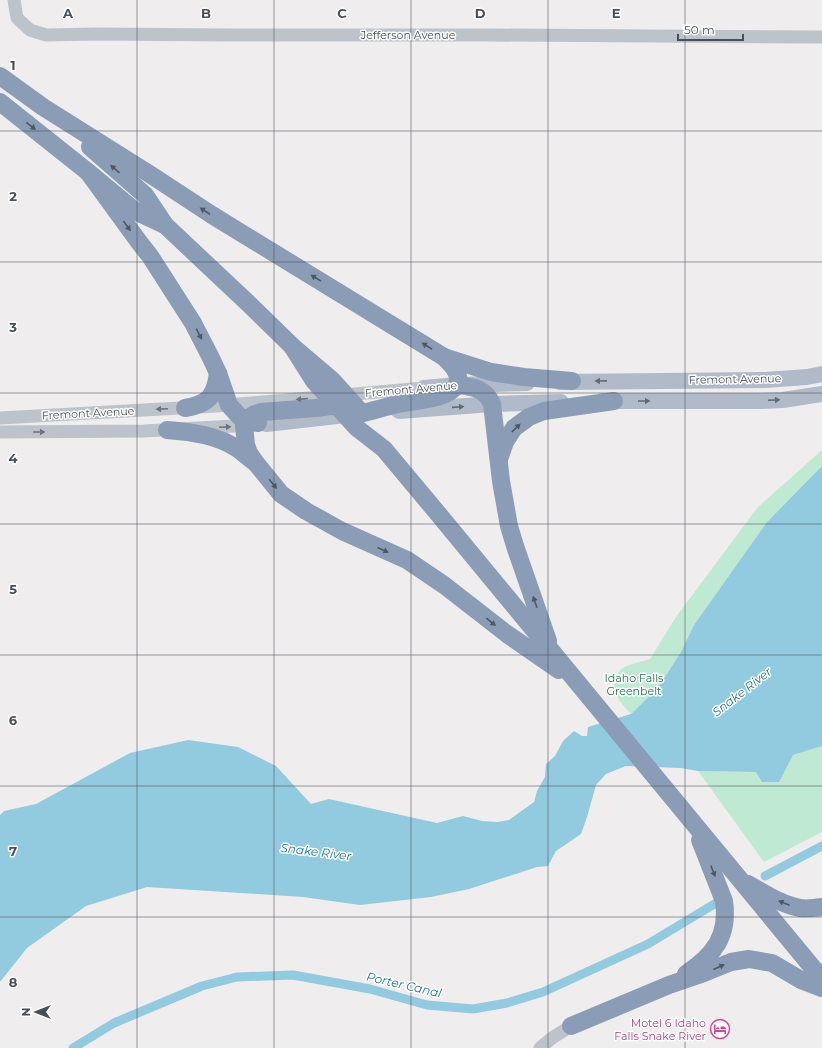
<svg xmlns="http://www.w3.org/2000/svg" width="822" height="1048" font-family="Montserrat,sans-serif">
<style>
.green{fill:#c0e9d3}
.water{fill:#92cae0}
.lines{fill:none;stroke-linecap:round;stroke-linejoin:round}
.canal{stroke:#92cae0;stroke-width:9}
.minor{stroke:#bdc3cb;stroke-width:13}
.major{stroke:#b0bac9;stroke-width:16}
.highway{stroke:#8a9cb6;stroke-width:18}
.oneway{fill:#4f5761}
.oneway2{fill:#626a74}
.oneway3{fill:#6b727a}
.grid{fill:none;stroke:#484f58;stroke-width:1;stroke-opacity:0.55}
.labels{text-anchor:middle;stroke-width:3;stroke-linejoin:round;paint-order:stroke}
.street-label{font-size:11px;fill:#484f58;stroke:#fff}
.park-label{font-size:11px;fill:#21704f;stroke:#fff}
.hotel-label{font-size:11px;fill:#b23c85;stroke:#fff;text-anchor:end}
.water-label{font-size:12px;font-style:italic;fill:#1d7396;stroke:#fff}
.grid-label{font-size:13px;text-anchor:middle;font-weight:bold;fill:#484f58;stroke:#fff;stroke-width:3;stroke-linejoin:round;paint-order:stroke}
</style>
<rect width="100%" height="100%" fill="#efeded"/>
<!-- green -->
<g class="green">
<path d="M822,450V466L767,522L694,625L681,652L657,689L631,714C620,702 609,691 617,675C619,672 620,669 623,668C631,663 642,662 650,659L676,617L758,507Z"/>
<polygon points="822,746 822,832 764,862 698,771 756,772 793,755"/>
</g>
<!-- water -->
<polygon class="water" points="822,466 822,746 793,755 779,782 762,782 756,772 698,771 681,768 626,766 606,774 596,785 587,817 581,834 556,851 548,866 537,867 469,889 431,897 360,905 303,897 147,887 86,906 27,948 0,982 0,815 4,811 36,804 130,753 188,740 238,747 276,766 311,804 329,799 437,823 463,816 482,821 497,822 509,820 534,802 537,791 545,777 546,764 555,756 563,741 574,731 582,736 587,736 588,727 631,714 657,689 681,652 694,625 767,522"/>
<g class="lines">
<!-- canal -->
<g class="canal">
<polyline points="765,876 822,846"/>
<polyline points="73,1048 114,1023 202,986 237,977 293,975 370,989 427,1005 473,1009 507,1003 543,992 648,944 721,900"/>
</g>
<!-- minor -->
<g class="minor">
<polyline points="14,0 17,18 30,30 46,35 96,34 227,35 489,35 822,37"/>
<polyline points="0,418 216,406 424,388"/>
<polyline points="0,432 144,431 252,425"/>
<polyline points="540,1048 552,1038 571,1026"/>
</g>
<!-- major -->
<g class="major">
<polyline points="560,382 765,380 807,377 822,374"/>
<polyline points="424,388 457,385 527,383"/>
<polyline points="602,401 761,401 783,400 822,394"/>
<polyline points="399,411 492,404 561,402"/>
<polyline points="266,424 355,414"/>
</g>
<!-- highway -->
<g class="highway">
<path d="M0,76L43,107L151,175L212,215L444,357C451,364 463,375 456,386C447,400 413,400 398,404C385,407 372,411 359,414"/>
<polyline points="0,102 88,172 135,211 165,225"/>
<polyline points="90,147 145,195 165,225 251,306 292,346 332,380 359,410"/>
<polyline points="88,172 139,242 150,256 193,323 210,356 218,373 229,405 239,416 250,422 258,423"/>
<polyline points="292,346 314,381 357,428 384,449 440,516 822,979"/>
<polyline points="444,357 491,372 524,377 572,381"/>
<path d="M457,385C473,387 485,388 492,404L501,481L509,526L515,546L548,641"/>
<polyline points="346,404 316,408 274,411 261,412 253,415 247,420 244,426 246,445 249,453 255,462 281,494 306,511 342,531 407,560 444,585 507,634 559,670"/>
<path d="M185,408C209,404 215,396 218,373"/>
<path d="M167,430C192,432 217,435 238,449C243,453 248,457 253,461"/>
<polyline points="499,459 505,442 514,428 529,417 544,411 614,401"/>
<path d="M748,884C764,893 782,905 800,908C807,909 815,908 822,907"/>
<path d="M686,974C714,955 729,936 724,901L700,840"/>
<polyline points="571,1026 669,985 704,973 731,962 749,959 772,963 801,980 822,988"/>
</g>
</g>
<!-- one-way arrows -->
<defs><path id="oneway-solid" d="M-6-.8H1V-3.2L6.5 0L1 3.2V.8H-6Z"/></defs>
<g class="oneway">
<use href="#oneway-solid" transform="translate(31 126) rotate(38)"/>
<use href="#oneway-solid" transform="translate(115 169) rotate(-139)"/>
<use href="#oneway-solid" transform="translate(205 211) rotate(-147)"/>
<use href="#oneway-solid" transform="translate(127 226) rotate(54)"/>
<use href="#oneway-solid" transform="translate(316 278) rotate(-149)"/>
<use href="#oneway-solid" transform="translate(199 334) rotate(62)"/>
<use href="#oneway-solid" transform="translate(427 346) rotate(-148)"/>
<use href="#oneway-solid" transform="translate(516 428) rotate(-44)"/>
<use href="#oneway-solid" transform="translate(273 484) rotate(51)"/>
<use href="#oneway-solid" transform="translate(383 550) rotate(24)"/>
<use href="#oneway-solid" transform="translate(535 602) rotate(-109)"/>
<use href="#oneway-solid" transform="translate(491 622) rotate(39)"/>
<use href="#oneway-solid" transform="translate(713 871) rotate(68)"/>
<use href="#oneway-solid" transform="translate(784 903) rotate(-158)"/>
<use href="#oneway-solid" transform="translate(719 967) rotate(-24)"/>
</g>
<g class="oneway2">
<use href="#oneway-solid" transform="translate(601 381) rotate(179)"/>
<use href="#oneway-solid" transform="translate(774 400) rotate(-2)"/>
<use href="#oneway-solid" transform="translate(644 401)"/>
<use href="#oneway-solid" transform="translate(458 407) rotate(-4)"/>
</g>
<g class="oneway3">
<use href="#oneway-solid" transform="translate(302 399) rotate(175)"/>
<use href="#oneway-solid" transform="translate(162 409) rotate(177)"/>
<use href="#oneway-solid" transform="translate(225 427) rotate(-3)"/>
<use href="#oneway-solid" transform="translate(39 432)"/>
</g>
<!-- grid -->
<path class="grid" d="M137,0V1048M274,0V1048M411,0V1048M548,0V1048M685,0V1048M0,131H822M0,262H822M0,393H822M0,524H822M0,655H822M0,786H822M0,917H822"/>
<!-- icons -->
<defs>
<g id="hotel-ring" transform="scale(1)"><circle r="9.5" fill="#fff" stroke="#d1479c" stroke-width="1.5"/><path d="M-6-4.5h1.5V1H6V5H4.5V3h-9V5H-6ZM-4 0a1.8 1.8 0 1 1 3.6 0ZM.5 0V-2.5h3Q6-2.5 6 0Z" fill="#d1479c"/></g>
</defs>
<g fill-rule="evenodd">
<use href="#hotel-ring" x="720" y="1029"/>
</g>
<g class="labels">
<!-- street labels -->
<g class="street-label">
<text x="408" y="39">Jefferson Avenue</text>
<text transform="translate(735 379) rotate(-1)" y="4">Fremont Avenue</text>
<text transform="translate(411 389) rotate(-5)" y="4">Fremont Avenue</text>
<text transform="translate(88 413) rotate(-3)" y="4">Fremont Avenue</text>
</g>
<!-- park labels -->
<g class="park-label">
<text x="634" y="682">Idaho Falls<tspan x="634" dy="13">Greenbelt</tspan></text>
</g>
<!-- hotel labels -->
<g class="hotel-label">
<text x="706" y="1027">Motel 6 Idaho<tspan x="706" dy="13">Falls Snake River</tspan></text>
</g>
<!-- water labels -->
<g class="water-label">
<text transform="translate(742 692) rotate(-38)" y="4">Snake River</text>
<text transform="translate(316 852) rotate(7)" y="4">Snake River</text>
<text transform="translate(404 985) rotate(13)" y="4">Porter Canal</text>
</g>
</g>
<g class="grid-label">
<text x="68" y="18">A</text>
<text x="206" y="18">B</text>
<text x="342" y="18">C</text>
<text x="480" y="18">D</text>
<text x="616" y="18">E</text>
<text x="13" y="70">1</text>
<text x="13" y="201">2</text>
<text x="13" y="332">3</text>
<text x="13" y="463">4</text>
<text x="13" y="594">5</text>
<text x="13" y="725">6</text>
<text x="13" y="856">7</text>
<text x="13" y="987">8</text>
</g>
<!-- north arrow -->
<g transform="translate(36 1012) rotate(270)" stroke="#ffffff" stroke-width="3" paint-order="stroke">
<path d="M0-3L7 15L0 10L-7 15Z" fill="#484f58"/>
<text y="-6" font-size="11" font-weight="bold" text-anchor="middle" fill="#484f58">N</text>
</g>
<!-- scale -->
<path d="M678 34v6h65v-6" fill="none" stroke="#484f58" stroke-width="2"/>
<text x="684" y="34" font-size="12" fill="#484f58" stroke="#ffffff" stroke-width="3" paint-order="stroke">50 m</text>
</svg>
